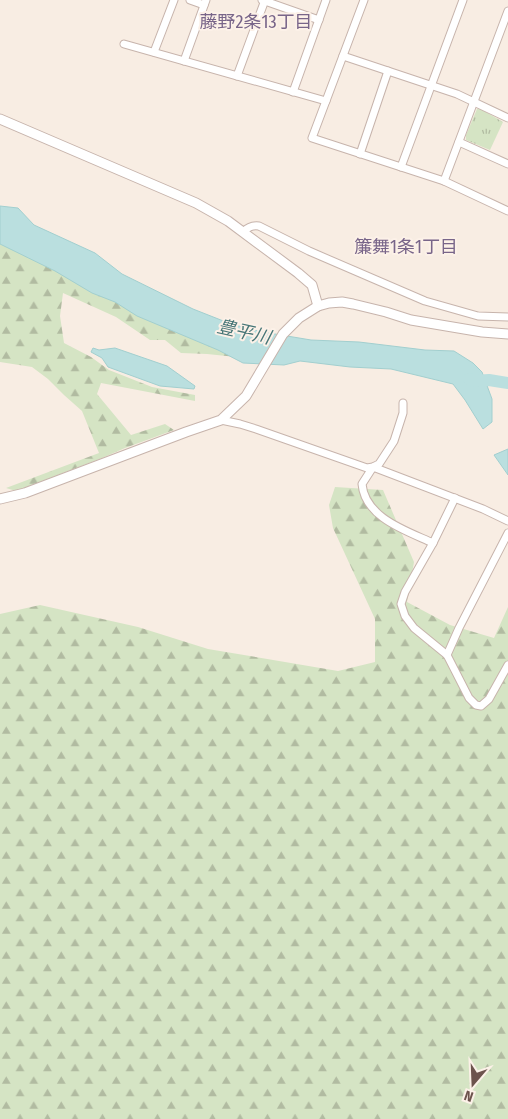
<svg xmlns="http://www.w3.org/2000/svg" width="508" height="1119" font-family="'Fira Sans Condensed','Noto Sans JP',sans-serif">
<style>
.grass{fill:url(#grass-tufts)}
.forest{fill:url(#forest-firs)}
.water{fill:#badfdf;stroke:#a2cfcf}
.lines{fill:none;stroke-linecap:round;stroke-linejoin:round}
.river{stroke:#badfdf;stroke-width:12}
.minor-casing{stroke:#c7b4ac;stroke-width:9}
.tertiary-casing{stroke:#c7b4ac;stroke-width:11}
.minor{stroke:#fff;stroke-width:7}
.tertiary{stroke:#fff;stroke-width:9}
.labels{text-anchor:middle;stroke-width:4;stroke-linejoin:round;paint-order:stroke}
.neighbourhood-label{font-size:18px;fill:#786589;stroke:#fcf1e8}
.water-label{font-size:18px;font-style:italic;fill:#477677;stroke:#fcf1e8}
</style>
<defs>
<pattern id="grass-tufts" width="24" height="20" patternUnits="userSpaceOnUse" patternTransform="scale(1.25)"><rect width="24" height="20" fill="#d5e4c4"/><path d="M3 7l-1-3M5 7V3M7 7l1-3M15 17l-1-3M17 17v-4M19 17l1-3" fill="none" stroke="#b1bba1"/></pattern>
<pattern id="forest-firs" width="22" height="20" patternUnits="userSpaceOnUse" patternTransform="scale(1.25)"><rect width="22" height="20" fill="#d5e4c4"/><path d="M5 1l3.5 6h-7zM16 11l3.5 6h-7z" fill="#b1bba1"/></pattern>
</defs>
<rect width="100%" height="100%" fill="#f8ede3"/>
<!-- grass -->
<polygon class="grass" points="479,108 503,122 490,150 466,140 466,135 477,109"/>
<!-- forest -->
<g class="forest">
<polygon points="0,238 256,359 207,354 181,353 165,340 150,340 116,317 63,293 60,316 64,343 91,357 109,370 152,387 195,395 195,401 101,383 97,394 131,435 165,424 174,430 125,448 102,458 16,491 6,488 99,453 82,411 64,395 48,379 32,367 0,362"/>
<polygon points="335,487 383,490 414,562 407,602 450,625 494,638 508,607 508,1119 0,1119 0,614 40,605 138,627 208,649 338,671 375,662 375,619 333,528 329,505"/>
</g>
<!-- water -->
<g class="water">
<polygon points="0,206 18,208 34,225 95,253 122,274 193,309 231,324 263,332 311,340 359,342 425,350 454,351 473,363 482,372 492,399 492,422 483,429 465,400 453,384 391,369 350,367 300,361 284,365 243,363 218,350 137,316 115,302 92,293 55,271 0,244"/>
<polygon points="93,348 99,350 115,348 167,366 195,386 194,389 160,386 108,367 102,358 91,352"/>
<polygon points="508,449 508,475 494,455"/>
</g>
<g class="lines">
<!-- river -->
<polyline class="river" points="469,379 474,381 489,380 508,383"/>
<!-- minor casing -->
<g class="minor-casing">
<g id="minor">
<polyline points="190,0 204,5"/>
<polyline points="262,0 319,20"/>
<polyline points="364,0 312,138 444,181 508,211"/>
<polyline points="124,44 326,101"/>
<polyline points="154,52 174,0"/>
<polyline points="343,56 457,94 508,118"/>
<polyline points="184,61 206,0"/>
<polyline points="237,76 265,0"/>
<polyline points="293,92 326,0"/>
<polyline points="459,142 508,164"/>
<polyline points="360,154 388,71"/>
<polyline points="401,167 463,0"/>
<polyline points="444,181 508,11"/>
<path d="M243,232C248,227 252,225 259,226L309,251L425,301L478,316L508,317"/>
<polyline points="221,420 240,424 256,429 367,468 373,467 379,464 394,441 403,413 403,403"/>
<polyline points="455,498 433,543 405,592 401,604 405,616 414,628 447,655 469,698 476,705 481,706 489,699 508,665"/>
<path d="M433,543C407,531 365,518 362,484L373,467L483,509L508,521"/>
<polyline points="447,655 459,628 508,533"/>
</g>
</g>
<!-- tertiary casing -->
<g class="tertiary-casing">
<g id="tertiary">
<polyline points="0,119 196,203 228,221 298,273 312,285 318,306"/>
<polyline points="0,499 25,493 186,432 221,420 246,396 283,334 299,318 318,306 329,303 342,302 353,304 386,312 411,320 482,332 508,334"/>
</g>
</g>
<!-- minor -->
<use href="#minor" class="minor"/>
<!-- tertiary -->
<use href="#tertiary" class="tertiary"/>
</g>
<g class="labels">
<!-- neighbourhood labels -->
<g class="neighbourhood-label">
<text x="256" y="28">藤野2条13丁目</text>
<text x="406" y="253">簾舞1条1丁目</text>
</g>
<!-- water labels -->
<g class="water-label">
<text transform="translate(244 332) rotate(13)" y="6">豊平川</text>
</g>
</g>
<!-- north arrow -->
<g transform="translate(473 1084) rotate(199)" stroke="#fcf1e8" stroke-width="4" paint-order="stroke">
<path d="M0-4L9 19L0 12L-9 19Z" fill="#6d534d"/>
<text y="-8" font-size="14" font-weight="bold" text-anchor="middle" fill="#6d534d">N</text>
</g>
</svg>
